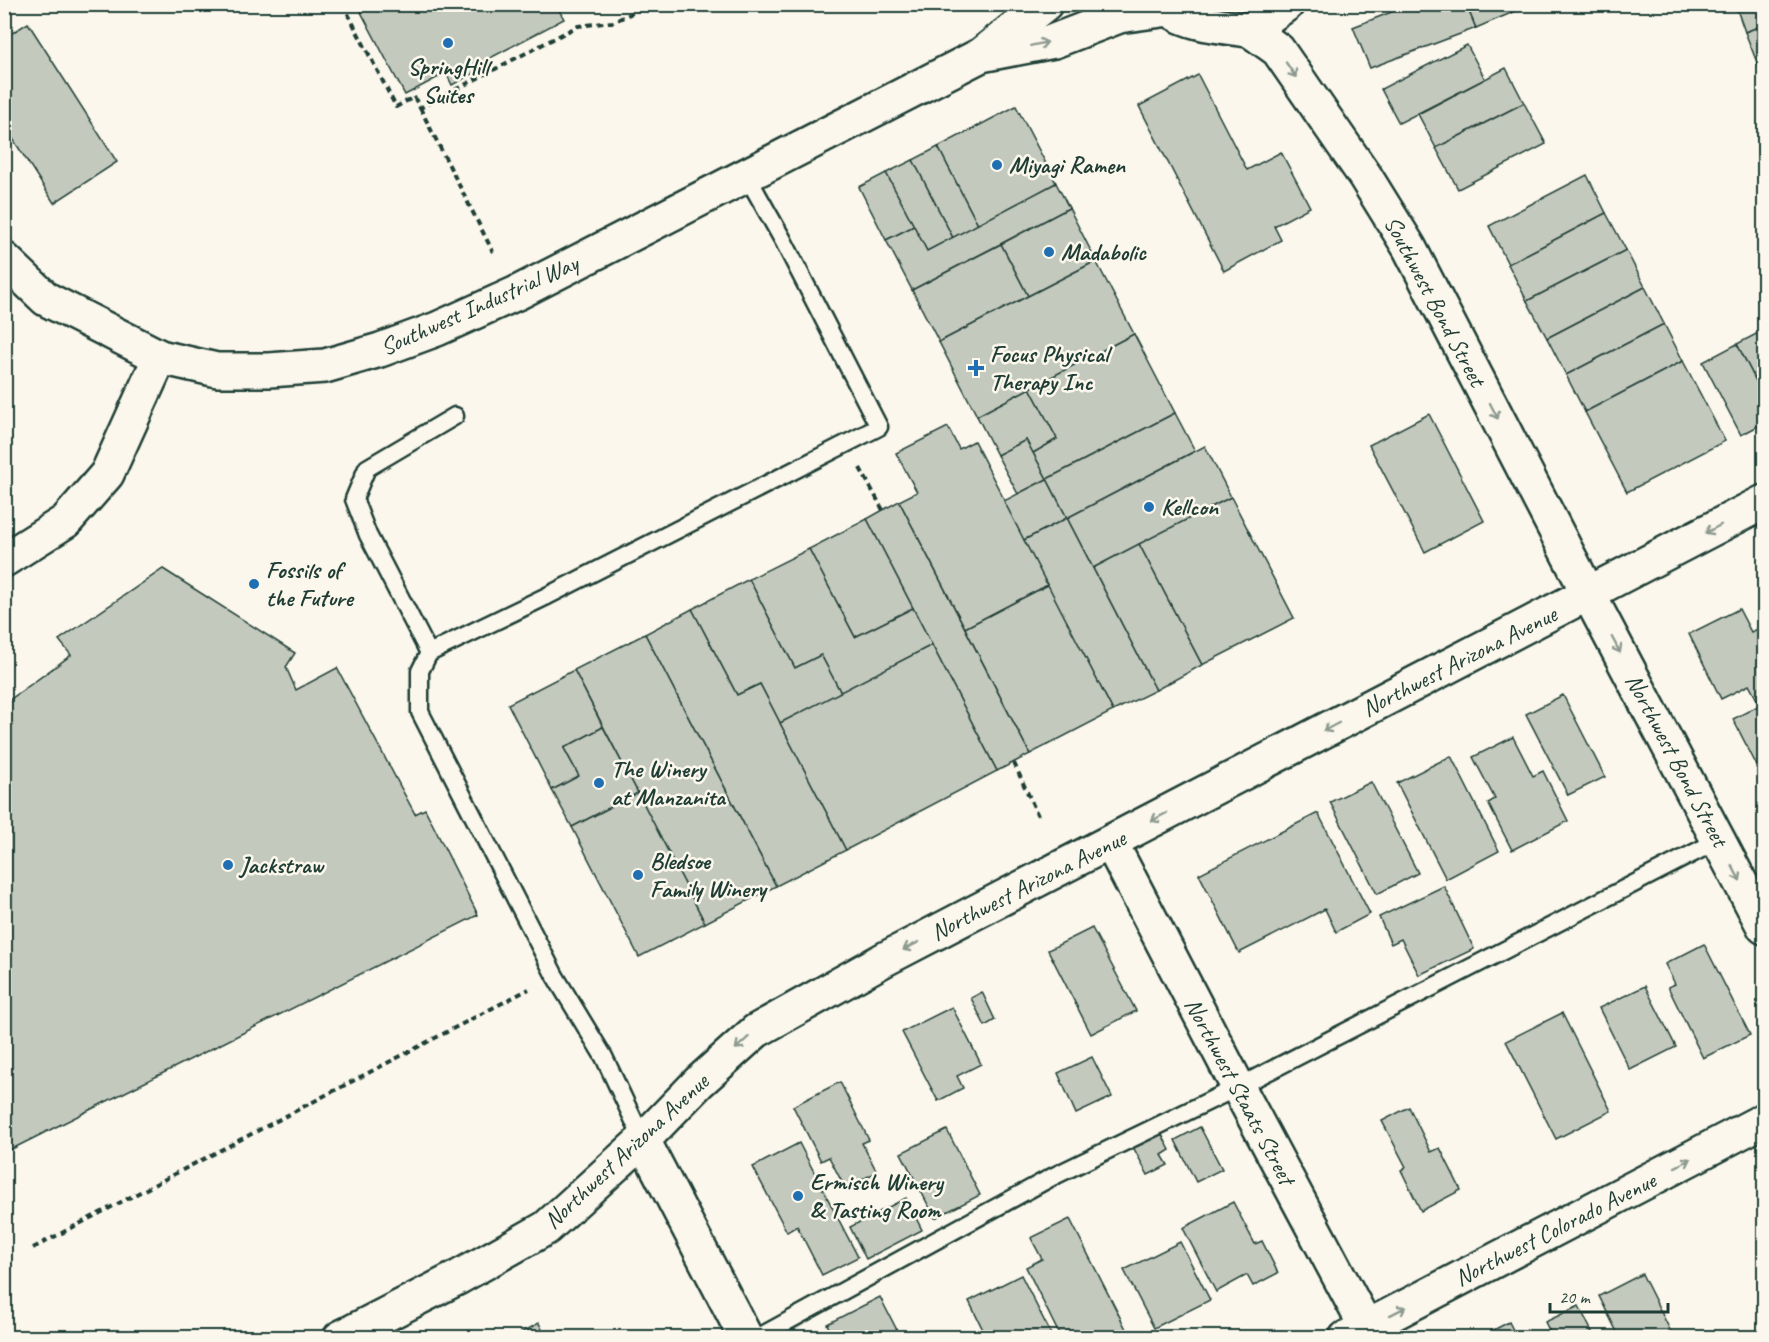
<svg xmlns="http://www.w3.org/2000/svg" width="1769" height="1342" font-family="Caveat,sans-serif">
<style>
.building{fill:#c4c9be;stroke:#1f3d34;stroke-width:1.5}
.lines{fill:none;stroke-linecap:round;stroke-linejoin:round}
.lane-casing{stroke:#1f3d34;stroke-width:21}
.street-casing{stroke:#1f3d34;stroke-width:38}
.secondary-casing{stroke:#1f3d34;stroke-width:38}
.path{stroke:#1f3d34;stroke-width:4;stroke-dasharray:6 4.5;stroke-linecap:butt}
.lane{stroke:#fbf7ec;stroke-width:16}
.street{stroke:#fbf7ec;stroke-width:33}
.secondary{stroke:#fbf7ec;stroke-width:33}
.oneway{stroke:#8d9a90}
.poi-dot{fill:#1f6fb2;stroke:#fbf7ec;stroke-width:2}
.labels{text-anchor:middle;stroke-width:5;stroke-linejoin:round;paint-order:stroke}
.poi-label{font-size:24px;font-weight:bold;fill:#1f3d34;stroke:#fbf7ec;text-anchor:start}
.street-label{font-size:24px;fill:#1f3d34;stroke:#fbf7ec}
</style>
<rect width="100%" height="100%" fill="#fbf7ec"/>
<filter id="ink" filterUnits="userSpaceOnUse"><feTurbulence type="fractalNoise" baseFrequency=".0167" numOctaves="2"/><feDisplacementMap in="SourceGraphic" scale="12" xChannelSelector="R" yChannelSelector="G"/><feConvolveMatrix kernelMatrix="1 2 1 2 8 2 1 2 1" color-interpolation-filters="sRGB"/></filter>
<g filter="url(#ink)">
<!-- building -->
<g class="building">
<polygon points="375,4 570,4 559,10 564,19 473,67 476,72 452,85 446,73 405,95 361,12"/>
<polygon points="1412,4 1466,4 1476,28 1370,68 1353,27"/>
<polygon points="1466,4 1508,4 1511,13 1476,28"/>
<polygon points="1508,4 1534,4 1511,13"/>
<polygon points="1735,4 1764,4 1764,25 1745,32"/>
<polygon points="28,23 117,162 54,203 4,125 4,38"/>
<polygon points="1764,25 1764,68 1760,70 1745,32"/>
<polygon points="1467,45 1485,79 1399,123 1381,89"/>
<polygon points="1506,68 1524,103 1436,148 1418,114"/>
<polygon points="1198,75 1247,170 1281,152 1310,207 1274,226 1281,240 1224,271 1139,106"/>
<polygon points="1524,103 1546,144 1458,189 1436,148"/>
<polygon points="1016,106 1056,183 978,225 938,147"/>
<polygon points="938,147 978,225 953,238 913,160"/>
<polygon points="913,160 953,238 927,251 886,173"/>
<polygon points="886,173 914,226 886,240 859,187"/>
<polygon points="1587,175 1606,213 1508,264 1489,226"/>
<polygon points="1056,183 1069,208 912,290 886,240 914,226 927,251"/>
<polygon points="1069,208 1096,261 1028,296 1001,244"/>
<polygon points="1606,213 1626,250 1527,301 1508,264"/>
<polygon points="1001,244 1028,296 939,342 912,290"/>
<polygon points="1626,250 1645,287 1547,338 1527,301"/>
<polygon points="1096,261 1134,334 977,416 939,342"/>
<polygon points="1645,287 1664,324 1566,375 1547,338"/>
<polygon points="1664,324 1683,361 1585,412 1566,375"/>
<polygon points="1764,330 1764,397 1737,344"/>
<polygon points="1134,334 1175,413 1047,479 1033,453 1057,439 1030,388"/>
<polygon points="1737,344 1764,397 1764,423 1741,435 1703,362"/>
<polygon points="1683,361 1725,441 1627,492 1585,412"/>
<polygon points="1030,388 1057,439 1033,453 1026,440 997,455 977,416"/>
<polygon points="1175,413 1195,451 1067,518 1047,479"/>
<polygon points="1429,414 1484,521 1425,552 1369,445"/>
<polygon points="948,427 959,449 974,441 1048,585 965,628 899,501 917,492 896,453"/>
<polygon points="1026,440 1047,479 1018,494 997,455"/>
<polygon points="1205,446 1231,497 1093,568 1067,518"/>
<polygon points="1047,479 1067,518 1024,540 1004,501"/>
<polygon points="1231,497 1294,618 1202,665 1139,544"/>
<polygon points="899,501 1030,754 997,771 867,519"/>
<polygon points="1067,518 1156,690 1113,711 1024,540"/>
<polygon points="867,519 913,608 855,637 809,549"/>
<polygon points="1139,544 1202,665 1156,690 1093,568"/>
<polygon points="809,549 855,637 913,608 932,645 841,693 821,655 795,668 749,579"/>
<polygon points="163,569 295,653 286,667 296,690 337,668 415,814 425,809 478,915 4,1153 4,704 71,655 59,640"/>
<polygon points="749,579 795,668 821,655 841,693 780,723 760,684 737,695 692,609"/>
<polygon points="1048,585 1113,711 1030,754 965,628"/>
<polygon points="692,609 737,695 760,684 846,850 776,886 645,634"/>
<polygon points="1739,609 1751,632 1760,628 1764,636 1764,764 1758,768 1733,719 1760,705 1749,685 1721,699 1689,634"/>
<polygon points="645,634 776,886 705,923 574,670"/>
<polygon points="932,645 997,771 846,850 780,723"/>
<polygon points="574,670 603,727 564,748 579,776 552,790 508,704"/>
<polygon points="1563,695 1605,777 1568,795 1526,714"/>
<polygon points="603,727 638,793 572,827 552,790 579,776 564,748"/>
<polygon points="1513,737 1533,776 1543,771 1568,821 1512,850 1488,803 1495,799 1473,757"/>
<polygon points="1451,756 1499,851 1446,879 1397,783"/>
<polygon points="1371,782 1418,873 1377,894 1330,802"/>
<polygon points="638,793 705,923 639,957 572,827"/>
<polygon points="1318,813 1370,914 1336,932 1325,909 1239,953 1199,874"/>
<polygon points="1444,886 1474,949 1419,975 1401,939 1391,944 1379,917"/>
<polygon points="1092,928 1136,1011 1091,1034 1048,950"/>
<polygon points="1704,944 1750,1035 1703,1058 1668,987 1675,984 1665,964"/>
<polygon points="1645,986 1676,1047 1630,1070 1599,1008"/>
<polygon points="982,992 995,1020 985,1026 971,998"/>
<polygon points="952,1007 981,1064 957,1076 963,1088 938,1101 902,1032"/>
<polygon points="1562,1013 1611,1111 1556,1139 1506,1041"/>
<polygon points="1092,1057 1112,1097 1076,1114 1058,1073"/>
<polygon points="840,1082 869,1140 862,1143 877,1172 845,1188 829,1157 821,1161 793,1106"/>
<polygon points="1409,1107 1431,1152 1440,1148 1461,1190 1421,1211 1401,1170 1406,1167 1382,1121"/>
<polygon points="1200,1127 1222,1169 1196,1182 1175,1140"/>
<polygon points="1159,1129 1170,1150 1162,1155 1168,1165 1148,1175 1131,1143"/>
<polygon points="947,1130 980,1195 935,1218 901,1153"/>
<polygon points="799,1143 858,1257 822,1275 797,1226 787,1232 753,1167"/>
<polygon points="906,1198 922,1230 866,1259 850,1227"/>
<polygon points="1233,1202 1255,1244 1262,1241 1278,1273 1253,1286 1247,1275 1216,1292 1183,1228"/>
<polygon points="1070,1219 1128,1333 1120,1338 1061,1338 1026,1267 1042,1259 1031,1238"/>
<polygon points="1180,1242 1210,1300 1154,1328 1124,1270"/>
<polygon points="1642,1274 1674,1338 1620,1338 1599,1296"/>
<polygon points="1021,1275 1053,1338 987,1338 969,1301"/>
<polygon points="880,1297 901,1338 834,1338 827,1324"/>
<polygon points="1579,1306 1595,1338 1544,1338 1551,1334 1545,1322"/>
<polygon points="1509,1322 1517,1338 1478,1338"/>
<polygon points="539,1323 546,1338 512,1338"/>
</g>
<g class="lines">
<!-- lane casing -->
<g class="lane-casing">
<g id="lane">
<polyline points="455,416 367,468 354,499 368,535 429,653 547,596 879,427 783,240 747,176"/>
<polyline points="429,653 420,671 420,712 555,976 604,1057 643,1140"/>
<polyline points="757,1338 1052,1177 1238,1087 1719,840"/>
</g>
</g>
<!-- street casing -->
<g class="street-casing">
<g id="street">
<polyline points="4,560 66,521 107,474 160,357"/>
<polyline points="1111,843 1238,1087 1372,1338"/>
<polyline points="643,1140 746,1338"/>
</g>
</g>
<!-- secondary casing -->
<g class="secondary-casing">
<g id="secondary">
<path d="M1165,4C1178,24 1228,27 1250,30L1287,4"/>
<polyline points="1250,30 1278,50 1365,176 1409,247 1588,593 1764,927"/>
<polyline points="986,54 1054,41 1119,16 1169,9"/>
<polyline points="4,259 46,299 160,357 217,370 269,370 325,366 380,350 437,329 517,293 981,55 1045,4"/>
<polyline points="340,1338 459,1277 546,1228 643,1140 699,1082 756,1031 885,959 1764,502"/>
<polyline points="1346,1338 1764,1120"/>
</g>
</g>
<!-- path -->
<g class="path">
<polyline points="343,4 396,107 414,97 420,108 578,26 613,22 651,4"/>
<polyline points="420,108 493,252"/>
<polyline points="860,468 883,510"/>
<polyline points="1014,763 1038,816"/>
<polyline points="33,1248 529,989"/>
</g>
<!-- lane -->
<use href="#lane" class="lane"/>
<!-- street -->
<use href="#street" class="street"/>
<!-- secondary -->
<use href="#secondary" class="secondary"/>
</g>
<!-- one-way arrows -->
<defs><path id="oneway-shaft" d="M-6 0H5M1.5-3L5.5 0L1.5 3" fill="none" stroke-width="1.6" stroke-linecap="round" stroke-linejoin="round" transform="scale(1.5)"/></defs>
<g class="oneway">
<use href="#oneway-shaft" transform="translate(1039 44) rotate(-12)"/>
<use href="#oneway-shaft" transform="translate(1291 70) rotate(56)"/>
<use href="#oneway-shaft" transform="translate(1494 411) rotate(63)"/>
<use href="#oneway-shaft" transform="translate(1713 529) rotate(152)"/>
<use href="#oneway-shaft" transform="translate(1616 645) rotate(62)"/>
<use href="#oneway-shaft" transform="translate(1331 727) rotate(152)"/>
<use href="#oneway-shaft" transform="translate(1159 817) rotate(152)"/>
<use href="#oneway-shaft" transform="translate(1736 873) rotate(62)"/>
<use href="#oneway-shaft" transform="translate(911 946) rotate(153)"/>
<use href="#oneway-shaft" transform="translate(742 1043) rotate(138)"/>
<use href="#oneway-shaft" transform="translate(1683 1163) rotate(-27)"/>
<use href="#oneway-shaft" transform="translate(1398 1311) rotate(-27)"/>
</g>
</g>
<!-- markers -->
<g class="poi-dot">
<circle cx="448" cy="43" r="6"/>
<circle cx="997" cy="165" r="6"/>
<circle cx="1049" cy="252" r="6"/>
<path d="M973 359h6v6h6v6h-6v6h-6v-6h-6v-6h6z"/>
<circle cx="1149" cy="507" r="6"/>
<circle cx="254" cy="584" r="6"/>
<circle cx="599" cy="783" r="6"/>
<circle cx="228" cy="865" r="6"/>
<circle cx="638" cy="875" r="6"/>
<circle cx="798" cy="1196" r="6"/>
</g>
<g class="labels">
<!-- poi labels -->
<g class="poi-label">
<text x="448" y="75" text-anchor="middle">SpringHill<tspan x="448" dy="28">Suites</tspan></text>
<text x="1009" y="173">Miyagi Ramen</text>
<text x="1061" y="260">Madabolic</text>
<text x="990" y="362">Focus Physical<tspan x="990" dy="28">Therapy Inc</tspan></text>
<text x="1161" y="515">Kellcon</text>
<text x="266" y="578">Fossils of<tspan x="266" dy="28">the Future</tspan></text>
<text x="611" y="777">The Winery<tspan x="611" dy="28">at Manzanita</tspan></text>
<text x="650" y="869">Bledsoe<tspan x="650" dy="28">Family Winery</tspan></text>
<text x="240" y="873">Jackstraw</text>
<text x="810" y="1190">Ermisch Winery<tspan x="810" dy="28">&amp; Tasting Room</tspan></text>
</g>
<!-- street labels -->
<g class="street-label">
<text transform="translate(1435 301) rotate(62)" y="8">Southwest Bond Street</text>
<text transform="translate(479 305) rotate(-24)" y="8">Southwest Industrial Way</text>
<text transform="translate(1459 661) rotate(-27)" y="8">Northwest Arizona Avenue</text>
<text transform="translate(1677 760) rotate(62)" y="8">Northwest Bond Street</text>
<text transform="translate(1028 885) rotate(-27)" y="8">Northwest Arizona Avenue</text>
<text transform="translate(1240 1091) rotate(62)" y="8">Northwest Staats Street</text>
<text transform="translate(626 1151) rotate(-43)" y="8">Northwest Arizona Avenue</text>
<text transform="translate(1555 1229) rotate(-27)" y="8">Northwest Colorado Avenue</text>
</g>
</g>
<!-- margin -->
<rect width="1769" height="1342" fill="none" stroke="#fbf7ec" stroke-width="24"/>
<rect x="12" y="12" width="1745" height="1318" fill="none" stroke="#1f3d34" stroke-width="2" filter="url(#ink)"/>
<!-- scale -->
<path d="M1550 1303v9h118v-9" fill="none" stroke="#1f3d34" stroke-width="3"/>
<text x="1559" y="1303" font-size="18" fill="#1f3d34" stroke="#fbf7ec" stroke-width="4.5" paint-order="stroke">20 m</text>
</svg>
